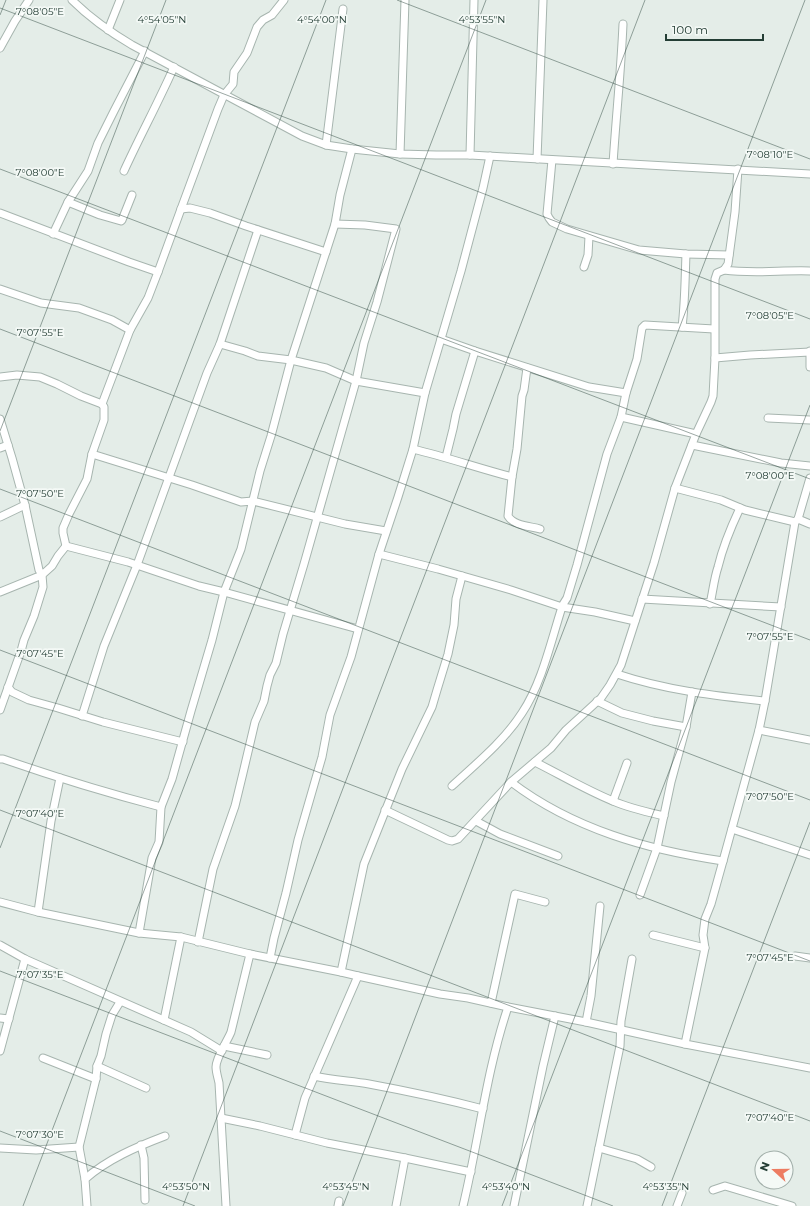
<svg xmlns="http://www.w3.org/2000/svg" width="810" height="1206" font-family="Montserrat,sans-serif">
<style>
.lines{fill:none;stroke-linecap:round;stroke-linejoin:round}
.minor-casing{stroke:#a7b5af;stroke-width:9}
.minor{stroke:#fff;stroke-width:7}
.ticks{fill:none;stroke:#243e35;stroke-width:1;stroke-opacity:0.45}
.ticks-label{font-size:10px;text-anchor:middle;fill:#243e35;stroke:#f4f9f6;stroke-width:3.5;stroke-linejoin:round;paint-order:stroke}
</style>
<rect width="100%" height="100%" fill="#e4ede8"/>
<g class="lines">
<!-- minor casing -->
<g class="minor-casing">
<g id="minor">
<path d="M72,0C90,18 110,32 132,45L302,136L326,145L352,149L400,154L436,155H470L810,174"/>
<polyline points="108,30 120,0"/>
<polyline points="0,48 15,21 29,0"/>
<polyline points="326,145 343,9"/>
<polyline points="400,154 405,0"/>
<polyline points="470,155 474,0"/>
<polyline points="537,159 543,0"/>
<polyline points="552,160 547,214 549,218 552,222 567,229 639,250 686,254 729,255"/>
<path d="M613,164C616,117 621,71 623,24"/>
<path d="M124,171C140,136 158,103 174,67"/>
<polyline points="68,202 100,215 121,221 122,220 132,195"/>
<polyline points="181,209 190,208 210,213 246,226 326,252"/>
<polyline points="0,213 129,262 158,272"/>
<polyline points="53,234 68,202 88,171 98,143 114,111 145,51"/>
<polyline points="584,267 588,255 589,236"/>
<path d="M724,270C753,274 782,270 810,271"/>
<polyline points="0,289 41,303 79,308 112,320 130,330"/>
<path d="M682,327C685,303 685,279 686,254"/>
<polyline points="441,339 475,351 589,387 626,393"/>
<polyline points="220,344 245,351 258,356 291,360 326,368 356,381 425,393"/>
<polyline points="810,351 810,367"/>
<polyline points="715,358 750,355 810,352"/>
<path d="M527,368L524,390L522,396L517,449L512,477L508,516C514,526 530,526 540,529"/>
<polyline points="0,377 17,375 40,377 57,384 81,396 102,404 104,407 104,420 92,454 87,479 69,514 63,528 63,533 66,546"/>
<polyline points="102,404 130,330 148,298 158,272 181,209 218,109 224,95 233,84 234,72 247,53 257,27 263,20 272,15 284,0"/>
<polyline points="621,417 696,434"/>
<polyline points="768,418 810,420"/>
<polyline points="0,419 12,458 25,505 39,570 42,575 0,592"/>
<polyline points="692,445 781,463 810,466"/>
<polyline points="0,448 8,445"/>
<path d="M413,449C446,457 478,468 512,477"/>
<polyline points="92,454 192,485 241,502 253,501 345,524 386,531"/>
<polyline points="446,457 453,429 456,414 475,351"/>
<polyline points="675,488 721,500 745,510 795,522"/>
<polyline points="0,517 25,505"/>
<polyline points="798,519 810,524"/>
<polyline points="66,546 128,562 199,586 224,592 358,629"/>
<polyline points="379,554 438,569 511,590 562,607 595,612 635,621"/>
<polyline points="642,599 781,607"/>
<path d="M710,604C713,591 714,579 718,567C723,546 731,527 740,508"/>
<polyline points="562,606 567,598 577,565 607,454 621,417 626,393 637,359 642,328 645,325 714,329"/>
<path d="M617,674C665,690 715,696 765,701"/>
<polyline points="8,687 12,692 29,700 58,708 103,722 183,742"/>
<polyline points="597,701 622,713 653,721 686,727"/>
<polyline points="0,710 21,651 24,640 34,616 43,587 42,575 52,566 58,556 66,546"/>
<polyline points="82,716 104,646 137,565 207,373 220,344 258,230"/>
<polyline points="759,730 810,740"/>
<path d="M0,759H3C55,777 107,793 161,807"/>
<path d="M535,762C561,775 586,790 613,801C629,808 647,812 664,816"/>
<path d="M511,782C573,829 648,850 723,861"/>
<path d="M452,786C477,763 504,741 522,713C542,683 551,641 562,607"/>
<polyline points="613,801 627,763"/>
<polyline points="385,810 448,840 452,841 458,839 511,782 551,748 566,730 601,698 610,685 621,665 654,563 675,488 696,434 711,402 713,396 715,358 715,279 717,273 724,270 728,264 735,212 738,169"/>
<polyline points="476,821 500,834 558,856"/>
<polyline points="732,829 810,855"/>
<polyline points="640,895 657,848 671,782 686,727 692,692"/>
<polyline points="0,902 38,912 139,933 181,937 250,954 341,972 358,976 440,994 468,998 508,1007 586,1022 685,1044 810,1068"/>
<polyline points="38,912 51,821 60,778"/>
<polyline points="139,933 152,858 159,842 161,807 172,779 191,711 212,640 224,592 241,549 260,471 271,436 291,360 335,224 340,195 352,149"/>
<polyline points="653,935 705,948"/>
<polyline points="198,942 213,869 235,806 243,773 255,722 264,701 267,686 270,675 276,663 283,634 304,564 356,381 364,343 377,302 396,229 365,225 335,224"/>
<polyline points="0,945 25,959 191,1032 222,1051"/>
<polyline points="795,956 810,958"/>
<polyline points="270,958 274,938 286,893 298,840 322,757 330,715 351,657 379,554 398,497 413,449 425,393 461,271 483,188 490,156"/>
<polyline points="341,972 364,864 402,769 432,707 437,690 448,654 454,625 456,599 462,576"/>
<polyline points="491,1003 515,894 545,902"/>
<polyline points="0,1018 9,1019"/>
<polyline points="164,1020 181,937"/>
<polyline points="586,1022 591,996 600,906"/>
<polyline points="685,1044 705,948 703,935 705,919 711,904 723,861 759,730 765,701 795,522 798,519 810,478"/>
<polyline points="224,1046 267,1055"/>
<polyline points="0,1051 25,959"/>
<polyline points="43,1058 96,1079"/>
<polyline points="97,1066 146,1088"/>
<path d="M314,1076C332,1080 351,1081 369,1084C407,1091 445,1099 483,1109"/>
<polyline points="221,1118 260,1126 327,1143 405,1158 471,1172"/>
<polyline points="295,1135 305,1098 358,976"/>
<polyline points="141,1145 144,1158 145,1200"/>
<polyline points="0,1148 36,1150 79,1147"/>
<polyline points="599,1148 637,1159 651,1167"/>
<polyline points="85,1179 79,1147 96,1079 97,1066 101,1056 106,1034 112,1015 120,1002"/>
<polyline points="713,1190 725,1186 792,1206"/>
<path d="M87,1206L85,1179C108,1159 136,1147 165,1136"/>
<path d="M226,1206L219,1083C218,1078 216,1072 216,1067C216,1057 227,1042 231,1032L250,954"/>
<polyline points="338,1206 339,1201"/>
<polyline points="396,1206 405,1158"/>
<path d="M463,1206C479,1140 486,1072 508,1007"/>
<polyline points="514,1206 543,1066 555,1016"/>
<polyline points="587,1206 620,1046 621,1021 632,959"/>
<polyline points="677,1206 682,1193"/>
</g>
</g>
<!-- minor -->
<use href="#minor" class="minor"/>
</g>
<!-- ticks -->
<path class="ticks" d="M397,0L810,159M0,8L810,319M0,15L6,0M0,169L810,479M0,329L810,640M0,431L166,0M0,489L810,800M0,650L810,961M0,810L810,1121M0,848L326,0M0,971L613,1206M0,1131L195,1206M23,1206L486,0M183,1206L645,0M343,1206L805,0M502,1206L810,405M662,1206L810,822"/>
<g class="ticks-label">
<text x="40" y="15">7°08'05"E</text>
<text x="162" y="23">4°54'05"N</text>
<text x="322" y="23">4°54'00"N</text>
<text x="482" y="23">4°53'55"N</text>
<text x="770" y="158">7°08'10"E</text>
<text x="40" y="176">7°08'00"E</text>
<text x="770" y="319">7°08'05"E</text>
<text x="40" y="336">7°07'55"E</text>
<text x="770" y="479">7°08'00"E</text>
<text x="40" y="497">7°07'50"E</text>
<text x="770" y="640">7°07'55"E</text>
<text x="40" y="657">7°07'45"E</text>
<text x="770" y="800">7°07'50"E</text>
<text x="40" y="817">7°07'40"E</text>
<text x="770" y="961">7°07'45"E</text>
<text x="40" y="978">7°07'35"E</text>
<text x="770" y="1121">7°07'40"E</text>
<text x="40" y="1138">7°07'30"E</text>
<text x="186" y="1190">4°53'50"N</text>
<text x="346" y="1190">4°53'45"N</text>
<text x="506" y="1190">4°53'40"N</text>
<text x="666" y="1190">4°53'35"N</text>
</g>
<!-- north arrow -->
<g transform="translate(774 1170) rotate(291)"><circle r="19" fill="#f4f9f6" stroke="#a1aea9"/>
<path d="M0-3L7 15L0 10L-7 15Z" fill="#ed7c62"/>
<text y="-6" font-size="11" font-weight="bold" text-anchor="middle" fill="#243e35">N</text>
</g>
<!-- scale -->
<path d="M666 34v6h97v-6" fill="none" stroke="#243e35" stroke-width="2"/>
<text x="672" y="34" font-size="12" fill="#243e35" stroke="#f4f9f6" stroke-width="3" paint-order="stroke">100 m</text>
</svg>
